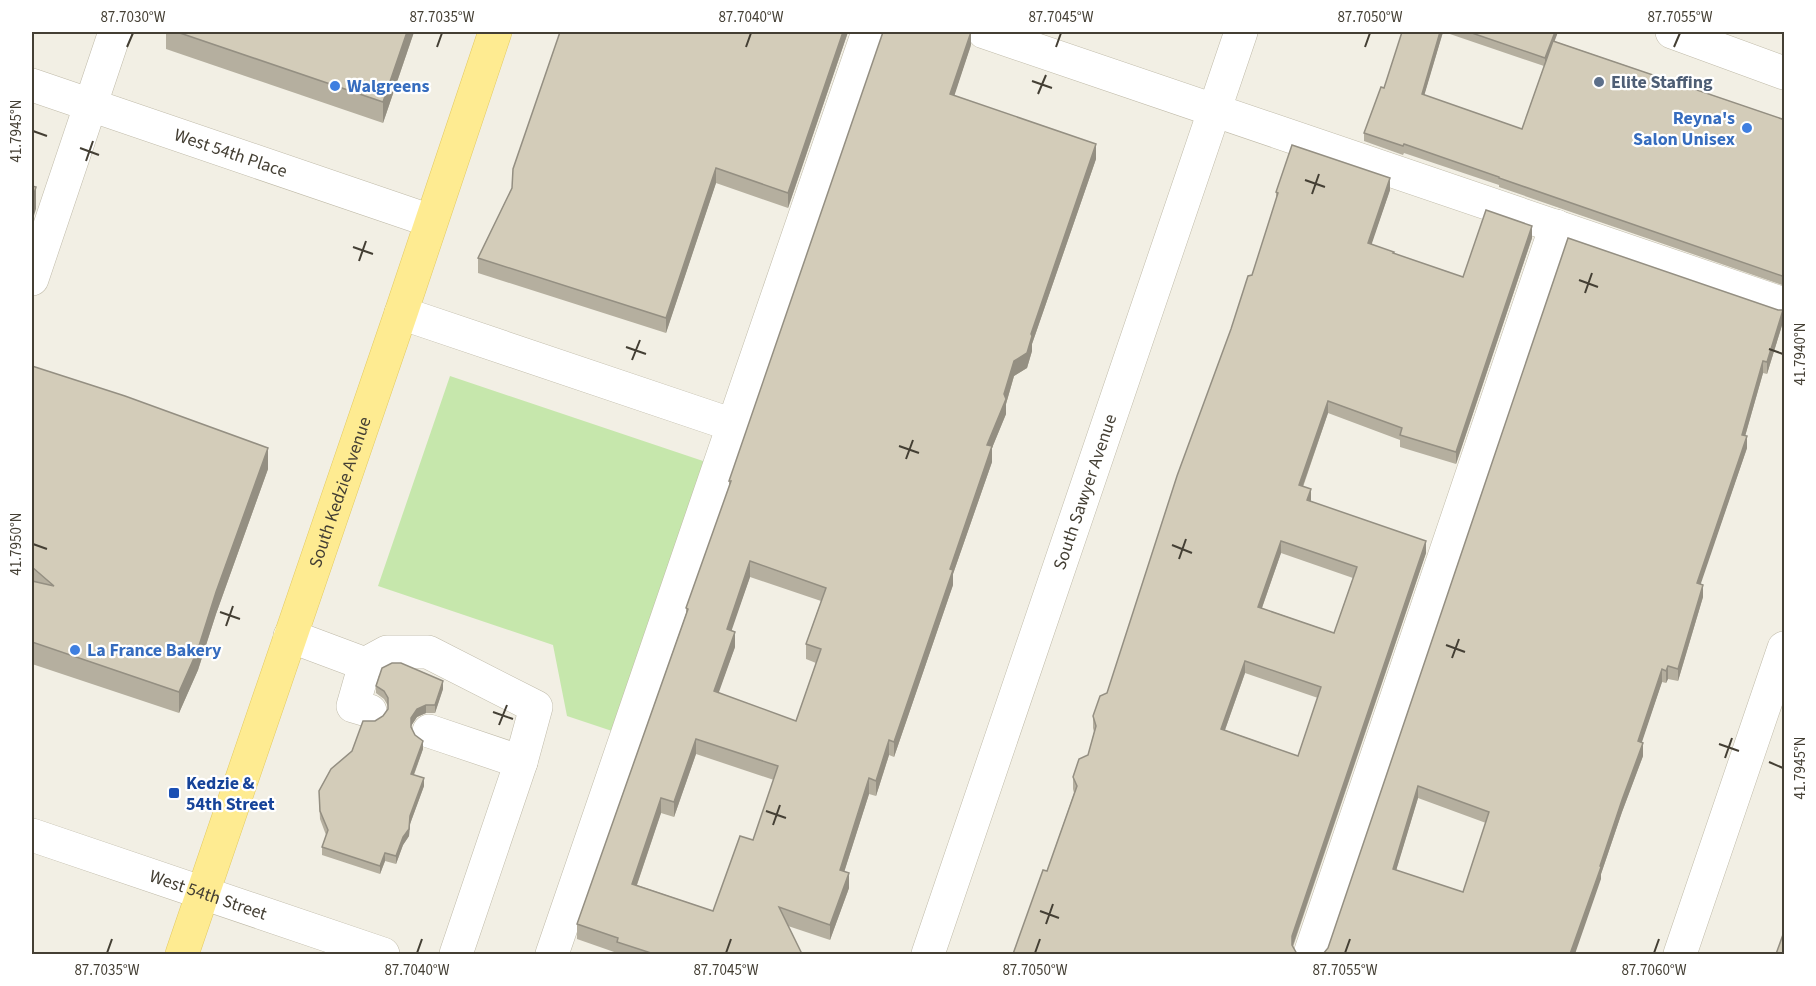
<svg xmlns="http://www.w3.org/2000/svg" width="1816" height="986" font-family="'Source Sans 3',sans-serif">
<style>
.green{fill:#c6e7ac}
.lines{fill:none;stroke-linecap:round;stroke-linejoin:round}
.minor-casing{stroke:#c0bba9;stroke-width:34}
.major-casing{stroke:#e3ca61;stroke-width:34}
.minor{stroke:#fff;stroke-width:33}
.major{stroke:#feeb91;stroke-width:33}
.wall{fill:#b5af9f;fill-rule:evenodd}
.shaded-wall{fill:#948f82}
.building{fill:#d3ccb9;stroke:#948f82;stroke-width:1.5;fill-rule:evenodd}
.ticks{fill:none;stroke:#443f34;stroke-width:2}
.service-dot{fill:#5c6f8a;stroke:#fff;stroke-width:2}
.shop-dot{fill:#3f7fe0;stroke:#fff;stroke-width:2}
.transit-dot{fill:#1a4fb4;stroke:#fff;stroke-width:2}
.labels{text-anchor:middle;stroke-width:4.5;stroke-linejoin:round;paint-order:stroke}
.service-label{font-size:18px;font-weight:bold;fill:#4e5e75;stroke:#fff;text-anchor:start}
.shop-label{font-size:18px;font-weight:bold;fill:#366cbe;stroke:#fff;text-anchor:start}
.street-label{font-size:18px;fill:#443f34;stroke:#fff}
.transit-label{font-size:18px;font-weight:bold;fill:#164399;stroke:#fff;text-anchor:start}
.neatline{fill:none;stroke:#443f34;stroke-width:2}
.ticks-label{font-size:15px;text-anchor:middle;fill:#443f34}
</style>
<rect width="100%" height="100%" fill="#f2efe4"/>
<!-- green -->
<polygon class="green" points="450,376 706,462 615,732 567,716 553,645 378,586"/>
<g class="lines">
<!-- minor casing -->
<g class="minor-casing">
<g id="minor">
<polyline points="984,32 1784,304"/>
<polyline points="1672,32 1784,73"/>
<path id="s1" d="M32,85L431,221"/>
<polyline points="32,279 115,32"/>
<polyline points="401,313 733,425"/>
<polyline points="290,636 365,664 387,652 428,652 536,707 521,762 456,954"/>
<polyline points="365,664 353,706 370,711"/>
<polyline points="429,731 521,762"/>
<path id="s2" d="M32,835L383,954"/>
<polyline points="552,954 868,32"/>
<path id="s3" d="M928,954L1241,32"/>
<polyline points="1310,954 1556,226"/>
<polyline points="1680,954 1784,648"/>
</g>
</g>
<!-- major casing -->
<g class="major-casing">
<g id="major">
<path id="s4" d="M182,954L401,313L495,32"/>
</g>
</g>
<!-- minor -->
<use href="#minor" class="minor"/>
<!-- major -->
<use href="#major" class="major"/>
</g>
<!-- wall -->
<g class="wall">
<polygon points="166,32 414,32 383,123 166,49"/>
<polygon points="560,32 848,32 788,208 716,183 666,333 478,273 478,258 512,188"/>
<polygon points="1402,32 1443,32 1424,95 1522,129 1544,66 1444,32 1558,32 1554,41 1785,120 1785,286 1499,187 1499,185 1404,153 1403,155 1364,141 1364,133 1384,88"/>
<path d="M971,45L954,95L1096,159L1032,344V351L1027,368L1014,376L1006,404V414L992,448V462L953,574V585L894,757L889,755L876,796L869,794L844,872L849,888L830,940L788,926L802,954H617V953L577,939V924L686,614V608L729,487V481ZM750,577L821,601L806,644V659L816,663L796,721L718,693L735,647L731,630ZM696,754L774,780L753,840L713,911L637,885L661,813L674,817Z"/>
<path d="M1390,190L1371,244L1394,254L1463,277L1532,238L1456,464L1400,447V440L1328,413L1303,487L1311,501L1426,553L1293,947L1296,954L1047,871L1074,793L1073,789V777L1088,755L1094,732L1093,728V716L1107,693L1252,275L1276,201V192ZM1281,553L1353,578L1334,633L1262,608ZM1245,673L1318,698L1298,756L1225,730Z"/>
<path d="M1568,238L1783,322L1767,374L1763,373L1745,436L1747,448L1700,584L1703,597L1678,681L1668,679L1666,683L1662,682L1641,743L1643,756L1622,812L1601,874V879L1328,948ZM1418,798L1486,823L1463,892L1396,870Z"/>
<polygon points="32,366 268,469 216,614 198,670 179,713 32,664"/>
<polygon points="376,686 443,689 435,713 426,713 417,717 411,726 411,728 423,749 414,775 424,786 410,824 409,836 403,845 396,864 385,861 380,874 322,855 322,847 326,835 320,819 319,799 319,791 352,751 375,721 383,716 388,709 388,706 384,699 376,693"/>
</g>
<!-- shaded-wall -->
<g class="shaded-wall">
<polygon points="407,32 414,32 383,123 383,102"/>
<polygon points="843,32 848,32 788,208 788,193"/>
<polygon points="971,32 971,45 950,109 950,94"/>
<polygon points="1440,32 1443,32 1422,103 1422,94"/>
<polygon points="1555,32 1558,32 1545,67 1545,58"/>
<polygon points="1096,144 1096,159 1032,344 1032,351 1027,368 1014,376 1006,404 1006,414 992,448 992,462 953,574 953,585 894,757 894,742 950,569 987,445 1004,394 1014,361 1031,334"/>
<polygon points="716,168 716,183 666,333 666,318"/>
<polygon points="1390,178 1390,190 1368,255 1368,243"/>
<polygon points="36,187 36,209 32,222 32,200"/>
<polygon points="1532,226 1532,238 1456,464 1456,452"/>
<polygon points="1783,310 1783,322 1767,374 1767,362"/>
<polygon points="1763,361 1763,373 1742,447 1742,435"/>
<polygon points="1328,401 1328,413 1299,497 1299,485"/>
<polygon points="1747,436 1747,448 1697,595 1697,583"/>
<polygon points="268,448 268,469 216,614 198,670 179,713 179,692"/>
<polygon points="1311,489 1311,502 1307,500"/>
<polygon points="1281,541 1281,553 1258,619 1258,607"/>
<polygon points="1426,541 1426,553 1292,948 1292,954 1292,936"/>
<polygon points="750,561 750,577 727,644 727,629"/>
<polygon points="1703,585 1703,597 1678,681 1678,669"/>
<polygon points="735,632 735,647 714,706 714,691"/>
<polygon points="1245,661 1245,673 1221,741 1221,729"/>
<polygon points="1668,666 1668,679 1666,683 1666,671"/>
<polygon points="1662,669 1662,682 1638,754 1638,741"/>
<polygon points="443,681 443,689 435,713 435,705"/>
<polygon points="426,705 426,713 417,717 411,726 411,718 417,709"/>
<polygon points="696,739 696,754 674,817 674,802"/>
<polygon points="889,740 889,755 876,796 876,781"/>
<polygon points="423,741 423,749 411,782 411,774"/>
<polygon points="1643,743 1643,756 1622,812 1601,874 1601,879 1575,954 1570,954 1622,800"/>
<polygon points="424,778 424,786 410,824 409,836 403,845 396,864 396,856"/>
<polygon points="869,778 869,794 840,885 840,870"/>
<polygon points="1418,786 1418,798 1393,881 1393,869"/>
<polygon points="661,798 661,813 632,899 632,884"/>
<polygon points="385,853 385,861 380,874 380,866"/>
<polygon points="849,873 849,888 830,940 830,925"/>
</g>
<!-- building -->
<g class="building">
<polygon points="177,32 407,32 383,102"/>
<polygon points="560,32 843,32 788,193 716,168 666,318 478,258 512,188 513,169"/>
<path d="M883,32H971L950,94L1096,144L1031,334L1032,336L1027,353L1014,361L1004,394L1006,399L987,445L992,446L950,569L953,570L894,742L889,740L876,781L869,778L840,870L849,873L830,925L779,907L802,954H654L617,942L618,938L577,924L688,609L686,608L731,481H729ZM750,561L826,588L806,644L821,649L796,721L714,691L735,632L727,629ZM696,739L778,766L753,840L740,836L713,911L632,884L661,798L674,802Z"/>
<polygon points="1402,32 1440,32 1422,94 1522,129 1553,41 1785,120 1785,277 1499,178 1499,177 1404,144 1403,146 1364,133 1381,87 1384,88"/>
<polygon points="1469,32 1555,32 1545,58"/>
<path d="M1292,145L1390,178L1368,243L1394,252L1393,253L1463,277L1486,210L1532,226L1456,452L1400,435L1402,428L1328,401L1299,485L1311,489L1307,500L1426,541L1292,936V945L1297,954H1013L1043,870L1047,871L1077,786L1073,777L1079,759L1088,755L1096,726L1093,716L1100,696L1107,693L1177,476L1231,329L1248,276L1252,275L1278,193L1276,192ZM1281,541L1357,567L1334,633L1258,607ZM1245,661L1321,687L1298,756L1221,729Z"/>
<polygon points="32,186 36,187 32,200"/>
<path d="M1568,238L1778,310H1783L1767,362L1763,361L1742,435L1747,436L1697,583L1703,585L1678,669L1668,666L1666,671L1662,669L1638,741L1643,743L1622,800L1600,866L1601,867L1570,954H1323L1328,948ZM1418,786L1489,812L1463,892L1393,869Z"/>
<polygon points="32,366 125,396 268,448 216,592 198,649 179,692 32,642 32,581 54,586 32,567"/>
<polygon points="392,663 401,663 443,681 435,705 426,705 417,709 411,718 411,727 415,735 423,741 411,774 424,778 410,816 409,829 403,837 396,856 385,853 380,866 322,847 328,830 320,811 319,791 331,769 352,751 363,721 375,721 383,716 388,709 388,698 384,691 376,686 382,668"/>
<polygon points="1785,929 1785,954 1776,954"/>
</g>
<!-- ticks -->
<path class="ticks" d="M127,47L133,33M437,47L442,33M746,47L751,33M1056,47L1061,33M1365,47L1370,33M1674,47L1680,33M1032,81L1052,88M1038,94L1046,75M33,131L47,136M80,148L99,155M86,161L93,141M1305,180L1325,187M1312,194L1319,174M353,247L373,254M359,261L366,241M1579,280L1598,287M1585,293L1592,273M626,347L646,354M1769,349L1783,354M632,360L640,340M899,446L919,453M906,459L913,440M33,544L47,549M1172,545L1192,553M1179,559L1186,539M220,612L240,619M226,626L233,606M1446,645L1465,652M1452,658L1459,639M493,712L513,719M499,725L507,705M1719,744L1739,751M1725,758L1732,738M1769,762L1783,768M766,811L786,818M773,825L780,805M1040,911L1059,918M1046,924L1053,904M107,953L112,939M417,953L422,939M726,953L731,939M1035,953L1040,939M1345,953L1350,939M1654,953L1659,939"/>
<!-- markers -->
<circle class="service-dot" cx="1599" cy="82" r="6"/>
<g class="shop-dot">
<circle cx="335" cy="86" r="6"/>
<circle cx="1747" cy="128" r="6"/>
<circle cx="75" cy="650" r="6"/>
</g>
<rect class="transit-dot" x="168" y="787" width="12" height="12" rx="3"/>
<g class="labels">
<!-- service labels -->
<g class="service-label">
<text x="1611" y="88">Elite Staffing</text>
</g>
<!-- shop labels -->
<g class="shop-label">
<text x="347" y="92">Walgreens</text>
<text x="1735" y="124" text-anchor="end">Reyna's<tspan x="1735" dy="21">Salon Unisex</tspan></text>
<text x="87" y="656">La France Bakery</text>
</g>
<!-- street labels -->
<g class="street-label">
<text dy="6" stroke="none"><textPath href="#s1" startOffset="210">West 54th Place</textPath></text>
<text dy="6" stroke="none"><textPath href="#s4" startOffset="488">South Kedzie Avenue</textPath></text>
<text dy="6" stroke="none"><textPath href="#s3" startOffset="488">South Sawyer Avenue</textPath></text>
<text dy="6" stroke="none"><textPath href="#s2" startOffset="186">West 54th Street</textPath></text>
</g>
<!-- transit labels -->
<g class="transit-label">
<text x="186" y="789">Kedzie &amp;<tspan x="186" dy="21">54th Street</tspan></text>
</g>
</g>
<!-- border -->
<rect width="1816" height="986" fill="none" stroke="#ffffff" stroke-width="66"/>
<rect x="33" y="33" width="1750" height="920" class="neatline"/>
<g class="ticks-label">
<text x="133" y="22">87.7030°W</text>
<text x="442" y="22">87.7035°W</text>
<text x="751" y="22">87.7040°W</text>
<text x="1061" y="22">87.7045°W</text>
<text x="1370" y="22">87.7050°W</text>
<text x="1680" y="22">87.7055°W</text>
<text transform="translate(16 131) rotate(-90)" y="5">41.7945°N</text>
<text transform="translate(1800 354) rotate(-90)" y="5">41.7940°N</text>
<text transform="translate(16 544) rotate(-90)" y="5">41.7950°N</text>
<text transform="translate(1800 768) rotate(-90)" y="5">41.7945°N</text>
<text x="107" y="975">87.7035°W</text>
<text x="417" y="975">87.7040°W</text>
<text x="726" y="975">87.7045°W</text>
<text x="1035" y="975">87.7050°W</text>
<text x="1345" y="975">87.7055°W</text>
<text x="1654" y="975">87.7060°W</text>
</g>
</svg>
